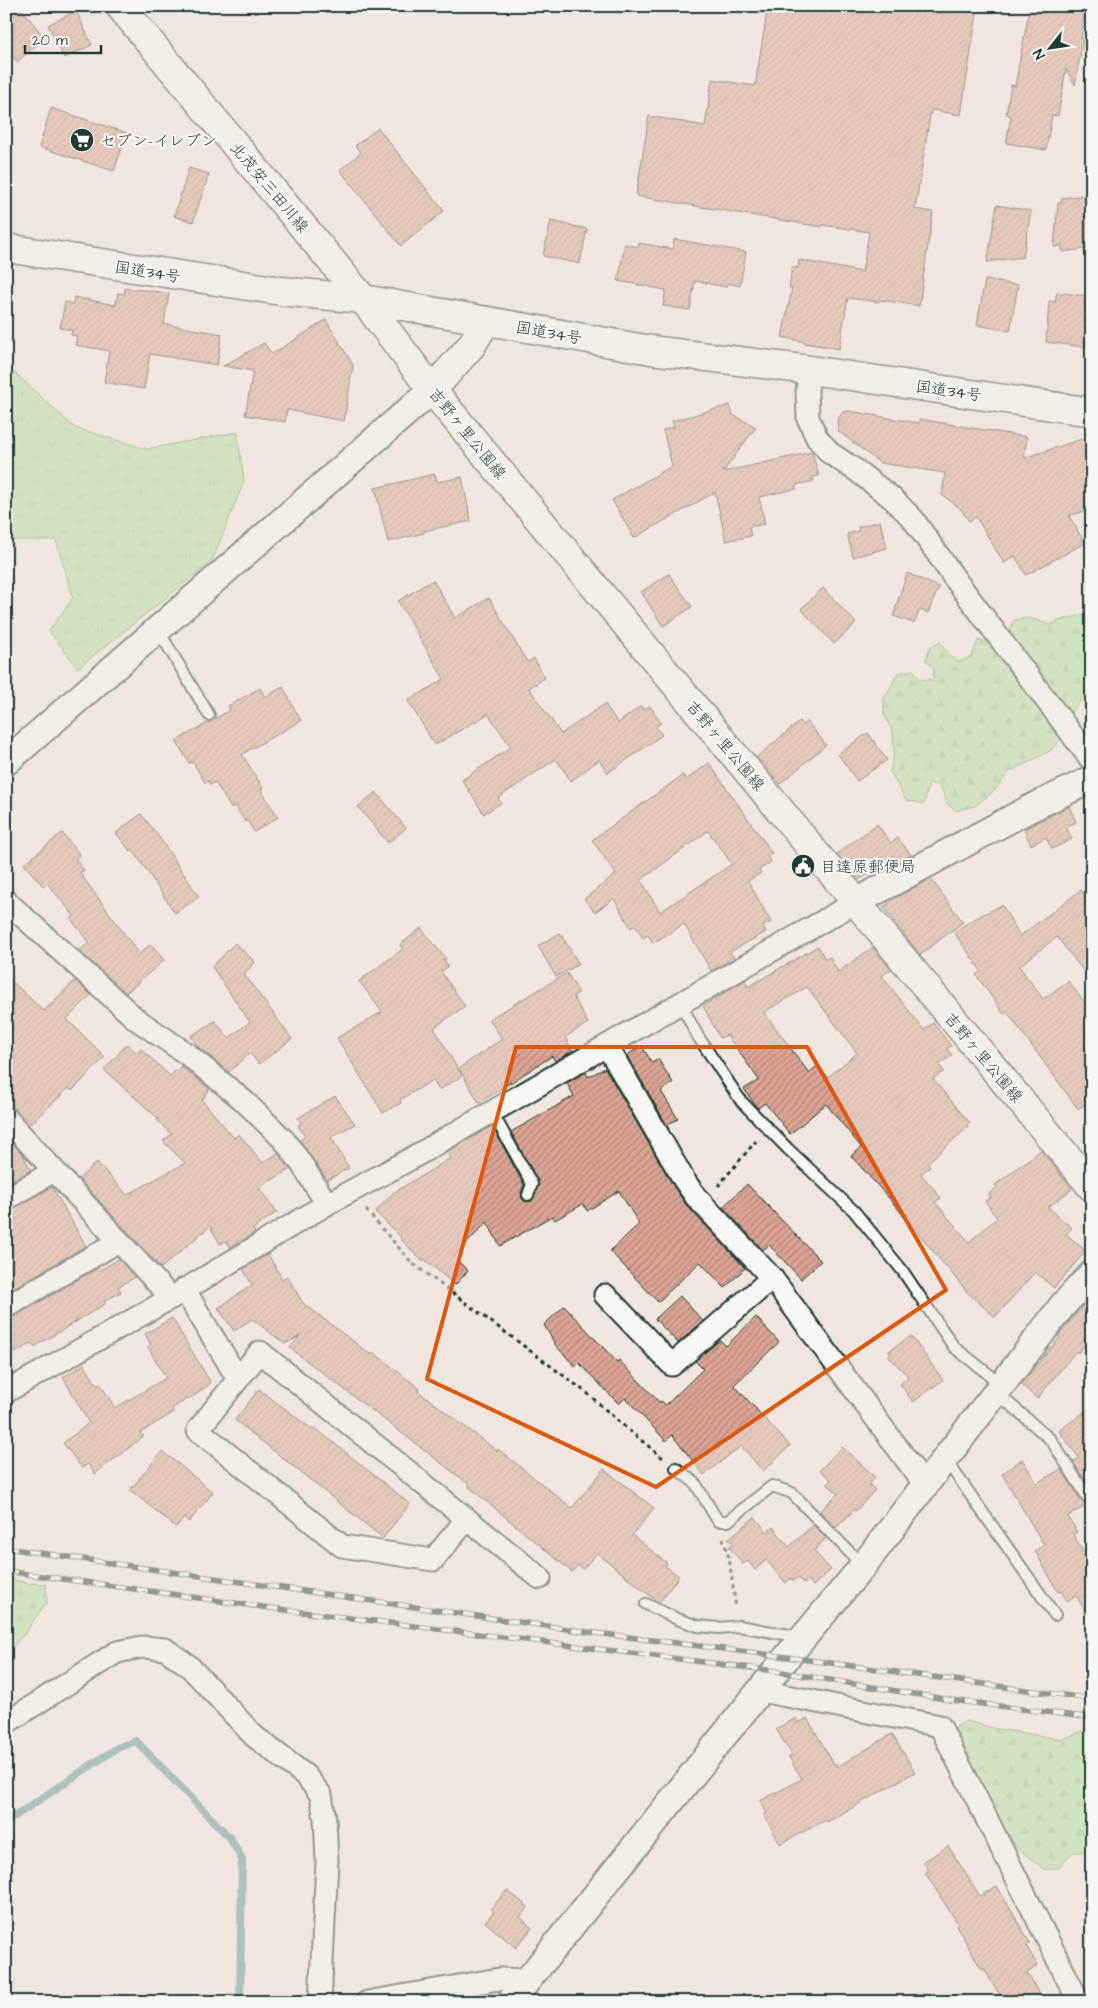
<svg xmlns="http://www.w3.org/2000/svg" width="1098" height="2008" font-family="'Architects Daughter','Klee One',sans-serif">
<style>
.grass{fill:url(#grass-tufts);stroke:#668e6a}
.forest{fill:url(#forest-firs);stroke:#668e6a}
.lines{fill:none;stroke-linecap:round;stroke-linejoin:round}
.stream{stroke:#599696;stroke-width:8}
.building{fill:url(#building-hatch);stroke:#1f3d34;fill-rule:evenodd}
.service-casing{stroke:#1f3d34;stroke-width:14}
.minor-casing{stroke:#1f3d34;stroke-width:25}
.tertiary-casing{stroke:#1f3d34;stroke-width:30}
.secondary-casing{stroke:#1f3d34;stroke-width:31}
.primary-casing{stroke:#1f3d34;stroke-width:31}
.trunk-casing{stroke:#1f3d34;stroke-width:31}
.path{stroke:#1f3d34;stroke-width:3;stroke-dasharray:4 4;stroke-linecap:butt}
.service{stroke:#f6f6f2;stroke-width:10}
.minor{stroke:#f6f6f2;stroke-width:21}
.tertiary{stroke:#f6f6f2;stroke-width:26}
.secondary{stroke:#f6f6f2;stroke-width:28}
.primary{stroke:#f6f6f2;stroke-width:28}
.trunk{stroke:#f6f6f2;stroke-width:28}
.rail-casing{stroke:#1f3d34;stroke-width:5.5}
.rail{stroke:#f6f6f2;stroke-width:4;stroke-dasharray:11;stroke-linecap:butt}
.marked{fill:none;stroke:#de580e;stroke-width:4;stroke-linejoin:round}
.labels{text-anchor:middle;stroke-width:4.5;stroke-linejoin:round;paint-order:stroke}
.poi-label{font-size:16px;fill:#1f3d34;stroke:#f6f6f2;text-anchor:start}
.street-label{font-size:16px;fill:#1f3d34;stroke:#f6f6f2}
</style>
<defs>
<pattern id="grass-tufts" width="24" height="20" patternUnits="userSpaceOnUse" patternTransform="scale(1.25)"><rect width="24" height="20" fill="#addfa0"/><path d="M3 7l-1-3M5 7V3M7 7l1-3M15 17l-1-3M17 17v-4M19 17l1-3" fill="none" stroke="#94c08a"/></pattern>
<pattern id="forest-firs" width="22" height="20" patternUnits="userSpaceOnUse" patternTransform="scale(1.25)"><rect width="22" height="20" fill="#addfa0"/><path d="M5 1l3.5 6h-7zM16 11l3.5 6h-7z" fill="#94c08a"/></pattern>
<pattern id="building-hatch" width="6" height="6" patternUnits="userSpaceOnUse" patternTransform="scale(1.25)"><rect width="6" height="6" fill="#dba393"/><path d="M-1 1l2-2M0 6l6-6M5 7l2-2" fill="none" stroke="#b18679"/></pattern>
</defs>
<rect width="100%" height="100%" fill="#f1e5df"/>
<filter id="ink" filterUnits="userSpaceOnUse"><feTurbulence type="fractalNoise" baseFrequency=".02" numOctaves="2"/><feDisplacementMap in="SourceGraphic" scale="10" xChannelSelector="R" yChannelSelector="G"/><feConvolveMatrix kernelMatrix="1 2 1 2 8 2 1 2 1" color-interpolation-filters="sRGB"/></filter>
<g filter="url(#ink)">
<!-- grass -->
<polygon class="grass" points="6,365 75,428 147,449 237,432 244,481 212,561 78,668 49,631 73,598 56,540 6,540"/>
<!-- forest -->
<g class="forest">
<polygon points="1092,613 1092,686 1069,715 1060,740 1050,751 1009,772 994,791 975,806 956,811 947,804 941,786 929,783 924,804 906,800 890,772 894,751 893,732 884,714 884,699 898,673 913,670 920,679 933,680 934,669 926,660 930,647 940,642 949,656 959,662 972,656 978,640 995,645 1008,634 1014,620 1029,618 1050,625 1061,620"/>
<path d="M6,1578L27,1583L46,1584L47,1603C39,1611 34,1620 28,1629C21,1640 11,1645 6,1658Z"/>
<polygon points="966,1721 998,1729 1063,1739 1087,1729 1092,1730 1092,1852 1073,1852 1060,1867 1045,1870 1017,1848 1000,1821 973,1767 959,1747 955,1728"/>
</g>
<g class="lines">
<!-- stream -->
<polyline class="stream" points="6,1822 117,1748 136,1741 230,1838 242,1859 240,2002"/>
</g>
<!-- building -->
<g class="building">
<polygon points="6,6 19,6 45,38 17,62 6,49"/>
<polygon points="768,6 978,6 961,115 931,110 915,209 933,212 919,306 880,300 879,302 848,298 839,349 804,343 804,342 782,337 792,288 789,288 792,267 798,268 799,260 862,272 869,232 823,225 822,227 636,196 649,116 705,126 712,79 755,86"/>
<polygon points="1030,6 1086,6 1081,38 1083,39 1075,85 1066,69 1058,116 1052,115 1046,150 1006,143 1011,116 1006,114 1011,85 1015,86"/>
<polygon points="76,11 92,45 64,58 48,25"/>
<polygon points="51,108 127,133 114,171 39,147"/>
<polygon points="378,128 444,211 401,246 340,170 361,153 355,146"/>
<polygon points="189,168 209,174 193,222 174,216"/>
<polygon points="1092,194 1092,248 1062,252 1062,246 1054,247 1058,203 1062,202 1062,198"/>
<polygon points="997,205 1031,211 1023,257 987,262"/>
<polygon points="551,221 587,229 580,264 543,256"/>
<polygon points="674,239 746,252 740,286 727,283 726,287 695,281 690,310 663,306 666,290 618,281 625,244 638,247 639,243 673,249"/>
<polygon points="985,280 1018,285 1010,331 977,325"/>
<polygon points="125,288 169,293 164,324 222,334 217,365 150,354 144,389 104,382 109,351 75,345 77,336 71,335 72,330 60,328 65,302 73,304 74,297 116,305 118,293 124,294"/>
<polygon points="1057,292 1086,296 1084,305 1092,306 1092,348 1046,342 1049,301 1055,302"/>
<polygon points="326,320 353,365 344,421 287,410 285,422 245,415 253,371 223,366 264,343 272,354"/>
<polygon points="730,405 733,415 756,427 723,472 812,452 819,476 813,477 814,481 796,485 796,489 759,497 765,524 749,527 751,536 726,541 715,492 634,538 612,500 672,466 663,430 674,427 672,421"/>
<polygon points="849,411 918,423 919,419 1027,437 1024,458 1085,438 1088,447 1092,446 1092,509 1069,516 1085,543 1026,575 1015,556 1004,563 976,517 969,521 960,508 942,495 945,473 880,463 838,431 837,420 843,412"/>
<polygon points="435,474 437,482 462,477 471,521 424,531 424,533 388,542 375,488"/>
<polygon points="880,521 887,548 853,557 847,534 859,531 858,527"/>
<polygon points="907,573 939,587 928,613 920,610 914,623 893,616"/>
<polygon points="669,574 692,607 663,626 641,592"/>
<polygon points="433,580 455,618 489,598 527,662 534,658 545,678 529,688 561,734 605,704 618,723 641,706 643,710 650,706 661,723 656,726 662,735 608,773 599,760 571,781 556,759 498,798 501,803 484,814 462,780 511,747 488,714 435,745 408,701 444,679 398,601"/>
<polygon points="823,588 856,623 834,644 801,609"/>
<polygon points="283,687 301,721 242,754 263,788 261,790 278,817 254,832 247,820 245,822 235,805 231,808 215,782 210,785 208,781 205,783 193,762 189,763 176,741 230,710 228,706 260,688 265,697"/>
<polygon points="800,721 803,725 807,721 826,745 780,784 757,757"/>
<polygon points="868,733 887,760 857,781 838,754"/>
<path d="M709,763L772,853L767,856L771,862L759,870L761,873L748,881L771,922L763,926L766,932L730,952L734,958L711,971L684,924L653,943L648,935L643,938L635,925L631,928L614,899L595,912L584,899L616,874L592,840L683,775L686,780ZM708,831L732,864L660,912L641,880Z"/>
<polygon points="376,792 406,828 388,843 358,807"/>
<polygon points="1069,806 1076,822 1066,827 1072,839 1052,849 1046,837 1031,845 1024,829"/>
<polygon points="141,814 159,837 199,897 175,913 132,849 130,851 116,833"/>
<polygon points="877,824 891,843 898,838 911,855 872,876 871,873 858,880 837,854"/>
<polygon points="62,833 80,855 75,859 84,870 80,873 139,954 151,944 164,960 126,993 82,954 80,950 89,943 71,919 74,916 47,883 43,886 24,864"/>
<polygon points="931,879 963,922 920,955 883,907 889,904 887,902"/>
<polygon points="1081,890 1092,905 1092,982 1057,937 1019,966 1043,999 1068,981 1092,1012 1092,1099 1078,1109 1007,1012 1004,1014 976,975 981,971 954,932 972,920 1002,905 1020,936"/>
<polygon points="421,928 446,959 444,960 448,966 441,972 465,1006 434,1028 462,1076 439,1090 433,1080 400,1100 401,1103 383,1113 337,1038 382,1012 359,981 403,949 400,945"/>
<polygon points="560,933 579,964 556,977 538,946"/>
<polygon points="235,943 255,962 244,974 292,1039 259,1064 250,1053 229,1072 198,1047 191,1036 215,1021 229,1038 250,1022 212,967"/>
<path d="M818,946L825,959L830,957L838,972L873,947L891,969L882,976L924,1030L933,1023L951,1046L947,1049L952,1055L939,1065L944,1071L933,1079L970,1123L967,1125L968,1127L927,1163L930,1167L921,1174L941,1198L935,1202L969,1242L997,1218L985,1201L991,1197L989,1194L997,1187L995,1185L1041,1150L1072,1189L1048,1207L1072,1228L1066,1234L1086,1251L1054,1288L1035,1272L995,1317L968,1293L888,1197L851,1156L861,1147L826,1104L790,1134L765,1103L758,1108L755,1105L744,1089L759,1080L727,1035L720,1038L703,1006L745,980L748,987ZM807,987L857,1053L828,1077L818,1065L809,1073L764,1012Z"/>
<polygon points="567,973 579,993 573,996 588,1023 565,1037 573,1051 555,1061 552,1056 479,1103 459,1068 502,1039 489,1019"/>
<polygon points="6,976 44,1011 75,980 91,995 67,1019 105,1057 72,1091 69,1088 30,1124 6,1099"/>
<polygon points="127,1044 137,1053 141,1049 170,1076 181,1066 210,1089 202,1100 234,1138 239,1134 263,1163 278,1153 290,1169 259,1188 277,1212 253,1229 255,1233 230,1248 226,1241 220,1244 210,1226 161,1268 79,1179 97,1162 127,1195 185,1163 163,1141 171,1134 157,1120 159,1119 104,1070"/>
<polygon points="642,1046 652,1063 658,1059 673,1083 661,1091 678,1119 667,1125 669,1129 627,1055"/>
<polygon points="605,1068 674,1187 687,1206 745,1268 725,1288 700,1262 658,1302 610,1251 639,1224 619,1191 587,1211 583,1204 555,1220 552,1216 500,1246 487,1222 454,1257 468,1271 455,1285 424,1259 422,1261 400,1238 401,1237 375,1212 393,1193 451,1158 447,1152 492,1126 524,1185 521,1193 522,1199 526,1202 532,1201 538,1186 538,1181 511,1132 574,1096 567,1083 586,1072 588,1077"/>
<polygon points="335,1096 355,1124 331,1137 349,1168 327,1180 300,1140 305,1137 298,1125 301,1123 298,1118"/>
<polygon points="6,1137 22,1154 31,1170 6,1184"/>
<polygon points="747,1184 821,1261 801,1279 769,1245 763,1250 723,1207"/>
<polygon points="52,1187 86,1246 6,1292 6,1211 12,1210"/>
<polygon points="268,1254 282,1279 287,1276 303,1303 371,1355 373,1352 420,1389 418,1391 497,1451 498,1449 572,1508 604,1469 654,1508 632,1535 667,1563 665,1566 679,1576 659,1603 597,1553 583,1569 578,1565 572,1572 469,1487 470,1485 290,1348 300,1336 285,1344 252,1319 234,1331 218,1308 252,1285 243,1269"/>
<polygon points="119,1259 135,1277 118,1287 121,1292 104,1301 105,1304 34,1347 32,1343 15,1353 6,1338 6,1319 12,1318 98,1268 100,1270"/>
<polygon points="680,1296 703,1321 678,1343 655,1319"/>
<polygon points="1092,1296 1092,1341 1089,1339 1078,1353 1076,1351 1037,1399 1021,1384 1060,1337 1058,1336 1073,1317"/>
<polygon points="564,1306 617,1362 619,1360 659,1402 661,1401 666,1405 703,1369 695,1361 720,1340 726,1346 756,1317 779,1342 734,1385 790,1446 763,1471 741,1446 704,1475 672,1435 666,1441 625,1398 619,1404 579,1363 575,1366 556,1346 544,1325"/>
<polygon points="172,1318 211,1383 198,1393 172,1408 174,1412 140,1433 144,1436 95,1474 88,1464 82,1468 63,1443 89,1423 63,1377 84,1364 97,1385 100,1383 115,1408 166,1378 148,1347 151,1345 145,1334"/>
<polygon points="911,1336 943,1380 913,1402 900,1384 908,1376 888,1356 891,1354 889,1351"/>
<polygon points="259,1389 313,1430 315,1428 410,1504 383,1538 235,1420"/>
<polygon points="1092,1406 1092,1491 1073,1462 1079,1458 1059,1431"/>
<polygon points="842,1447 875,1477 869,1484 875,1490 856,1511 855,1509 836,1528 820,1511 838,1493 827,1484 831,1480 820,1470"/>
<polygon points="162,1451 213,1492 189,1522 184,1518 176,1527 130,1490"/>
<polygon points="1022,1459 1037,1483 1061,1469 1082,1502 1087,1505 1068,1516 1077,1532 1073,1534 1092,1567 1092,1623 1076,1595 1067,1601 1061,1591 1058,1592 1035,1551 1044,1545 1002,1474"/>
<polygon points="755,1517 767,1532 773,1527 789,1547 813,1525 826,1538 814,1551 831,1570 813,1586 808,1580 804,1584 798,1577 793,1581 791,1578 786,1583 766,1560 755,1570 748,1561 743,1564 729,1547 733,1543 728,1539"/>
<polygon points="796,1718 798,1723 807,1718 834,1764 836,1763 837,1767 892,1734 915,1772 827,1822 826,1820 780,1844 764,1815 767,1813 760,1801 802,1779 789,1757 792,1755 776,1729"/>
<polygon points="948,1846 980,1896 997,1886 1030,1943 1026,1945 1038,1966 1027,1973 1044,2002 1004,2002 984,1969 982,1970 956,1925 958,1924 925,1873 929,1871 923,1862"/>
<polygon points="507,1890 528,1907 520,1917 532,1928 516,1948 485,1922 494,1911 491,1908"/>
</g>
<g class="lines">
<!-- service casing -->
<g class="service-casing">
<g id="service">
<polyline points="158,630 209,715"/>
<polyline points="680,1003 699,1038 741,1101 788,1149 854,1211 902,1270 954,1347 1001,1384"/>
<polyline points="492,1112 532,1184 528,1195"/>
<polyline points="996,1392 1051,1440 1088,1498"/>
<polyline points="946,1460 1055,1615"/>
<polyline points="676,1468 695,1483 718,1521 728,1521 772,1486 792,1493 862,1565"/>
<polyline points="646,1604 677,1619 698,1626 719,1628 739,1626 801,1637"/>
</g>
</g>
<!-- minor casing -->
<g class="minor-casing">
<g id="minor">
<polyline points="810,370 807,391 808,418 817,438 830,453 857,471 892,498 913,519 955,579 1092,761"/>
<polyline points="6,901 136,1019 187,1054 243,1100 284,1140 301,1163 327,1204"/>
<polyline points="607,1046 684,1180 696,1197 772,1278 925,1485"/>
<polyline points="6,1118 171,1298"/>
<polyline points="6,1199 54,1171"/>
<polyline points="184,1289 238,1379 198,1430 342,1546 433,1560 466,1520"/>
<polyline points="605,1295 672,1365 772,1278"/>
<polyline points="6,1307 119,1241"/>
<polyline points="238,1379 260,1352 540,1578"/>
<polyline points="6,1392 171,1298 327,1204 398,1166 856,902"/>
<polyline points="761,1691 940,1726 1079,2002"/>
<polyline points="6,1723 117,1652 142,1647 165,1649 189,1666 254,1736 306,1776 321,1795 325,1819 327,1861 320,2002"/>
<polyline points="367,2002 499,1979 527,1980"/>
</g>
</g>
<!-- tertiary casing -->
<g class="tertiary-casing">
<g id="tertiary">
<polyline points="6,762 432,390"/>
<polyline points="856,902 1031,808 1092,779"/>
<polyline points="510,2002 787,1657 863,1566 1063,1305 1092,1274"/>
</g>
</g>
<!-- secondary casing -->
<g class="secondary-casing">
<polyline id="secondary" points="363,299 432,390 1092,1187"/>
</g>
<!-- primary casing -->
<g class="primary-casing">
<polyline id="primary" points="120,6 363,299"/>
</g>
<!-- trunk casing -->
<g class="trunk-casing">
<g id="trunk">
<polyline points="6,248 281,291 363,299 651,350 810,370 1092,412"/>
<polyline points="432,390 471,346 486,321"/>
</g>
</g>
<!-- path -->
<g class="path">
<polyline points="718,1186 756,1141"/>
<polyline points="366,1210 412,1263 587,1393 626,1428 663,1458"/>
<polyline points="723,1538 729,1558 736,1608"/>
</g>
<!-- service -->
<use href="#service" class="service"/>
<!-- minor -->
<use href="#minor" class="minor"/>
<!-- tertiary -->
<use href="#tertiary" class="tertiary"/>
<!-- secondary -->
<use href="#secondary" class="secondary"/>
<!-- primary -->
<use href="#primary" class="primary"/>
<!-- trunk -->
<use href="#trunk" class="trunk"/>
<!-- rail casing -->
<g class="rail-casing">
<g id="rail">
<polyline points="6,1548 588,1632 787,1657 1092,1699"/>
<polyline points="6,1571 270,1608 775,1671 951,1700 1092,1718"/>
</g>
</g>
<!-- rail -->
<use href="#rail" class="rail"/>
</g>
</g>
<!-- marked area -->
<path d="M0 0H1098V2008H0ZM516,1047H807L946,1290L656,1487L427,1379Z" fill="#f1e5df" fill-opacity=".55" fill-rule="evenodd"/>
<path class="marked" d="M516,1047H807L946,1290L656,1487L427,1379Z"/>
<!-- icons -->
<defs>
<g id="supermarket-disc" transform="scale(1.25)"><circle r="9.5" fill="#1f3d34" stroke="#f6f6f2"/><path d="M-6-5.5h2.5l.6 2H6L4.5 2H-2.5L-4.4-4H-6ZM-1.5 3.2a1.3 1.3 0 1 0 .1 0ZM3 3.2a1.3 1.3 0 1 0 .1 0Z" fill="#fff"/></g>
<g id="civic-disc" transform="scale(1.25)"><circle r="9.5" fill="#1f3d34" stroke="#f6f6f2"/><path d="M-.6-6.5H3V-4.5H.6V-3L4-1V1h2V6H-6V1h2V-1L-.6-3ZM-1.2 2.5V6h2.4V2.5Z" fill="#fff"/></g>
</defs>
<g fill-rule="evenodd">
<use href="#supermarket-disc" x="82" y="140"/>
<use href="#civic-disc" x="803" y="866"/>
</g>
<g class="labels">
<!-- poi labels -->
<g class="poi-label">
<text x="100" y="146">セブン-イレブン</text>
<text x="820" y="872">目達原郵便局</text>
</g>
<!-- street labels -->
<g class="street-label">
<text transform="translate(270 187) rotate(50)" y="6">北茂安三田川線</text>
<text transform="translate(148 271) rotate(9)" y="6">国道34号</text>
<text transform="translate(549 332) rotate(10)" y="6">国道34号</text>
<text transform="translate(949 390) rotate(8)" y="6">国道34号</text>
<text transform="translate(468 433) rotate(51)" y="6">吉野ヶ里公園線</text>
<text transform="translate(726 745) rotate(50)" y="6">吉野ヶ里公園線</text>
<text transform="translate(984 1057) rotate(50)" y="6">吉野ヶ里公園線</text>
</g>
</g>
<!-- margin -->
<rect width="1098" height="2008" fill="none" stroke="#f6f6f2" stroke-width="25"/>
<rect x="12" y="12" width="1073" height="1983" fill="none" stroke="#1f3d34" stroke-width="2" filter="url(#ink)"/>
<!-- north arrow -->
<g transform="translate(1050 48) rotate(240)" stroke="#f6f6f2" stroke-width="4" paint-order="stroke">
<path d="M0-4L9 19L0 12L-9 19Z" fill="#1f3d34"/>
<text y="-8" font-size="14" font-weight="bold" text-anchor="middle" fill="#1f3d34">N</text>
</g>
<!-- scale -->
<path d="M25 45v8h76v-8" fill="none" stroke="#1f3d34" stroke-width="2.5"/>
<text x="32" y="45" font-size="15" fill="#1f3d34" stroke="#f6f6f2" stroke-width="4" paint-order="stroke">20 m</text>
</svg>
